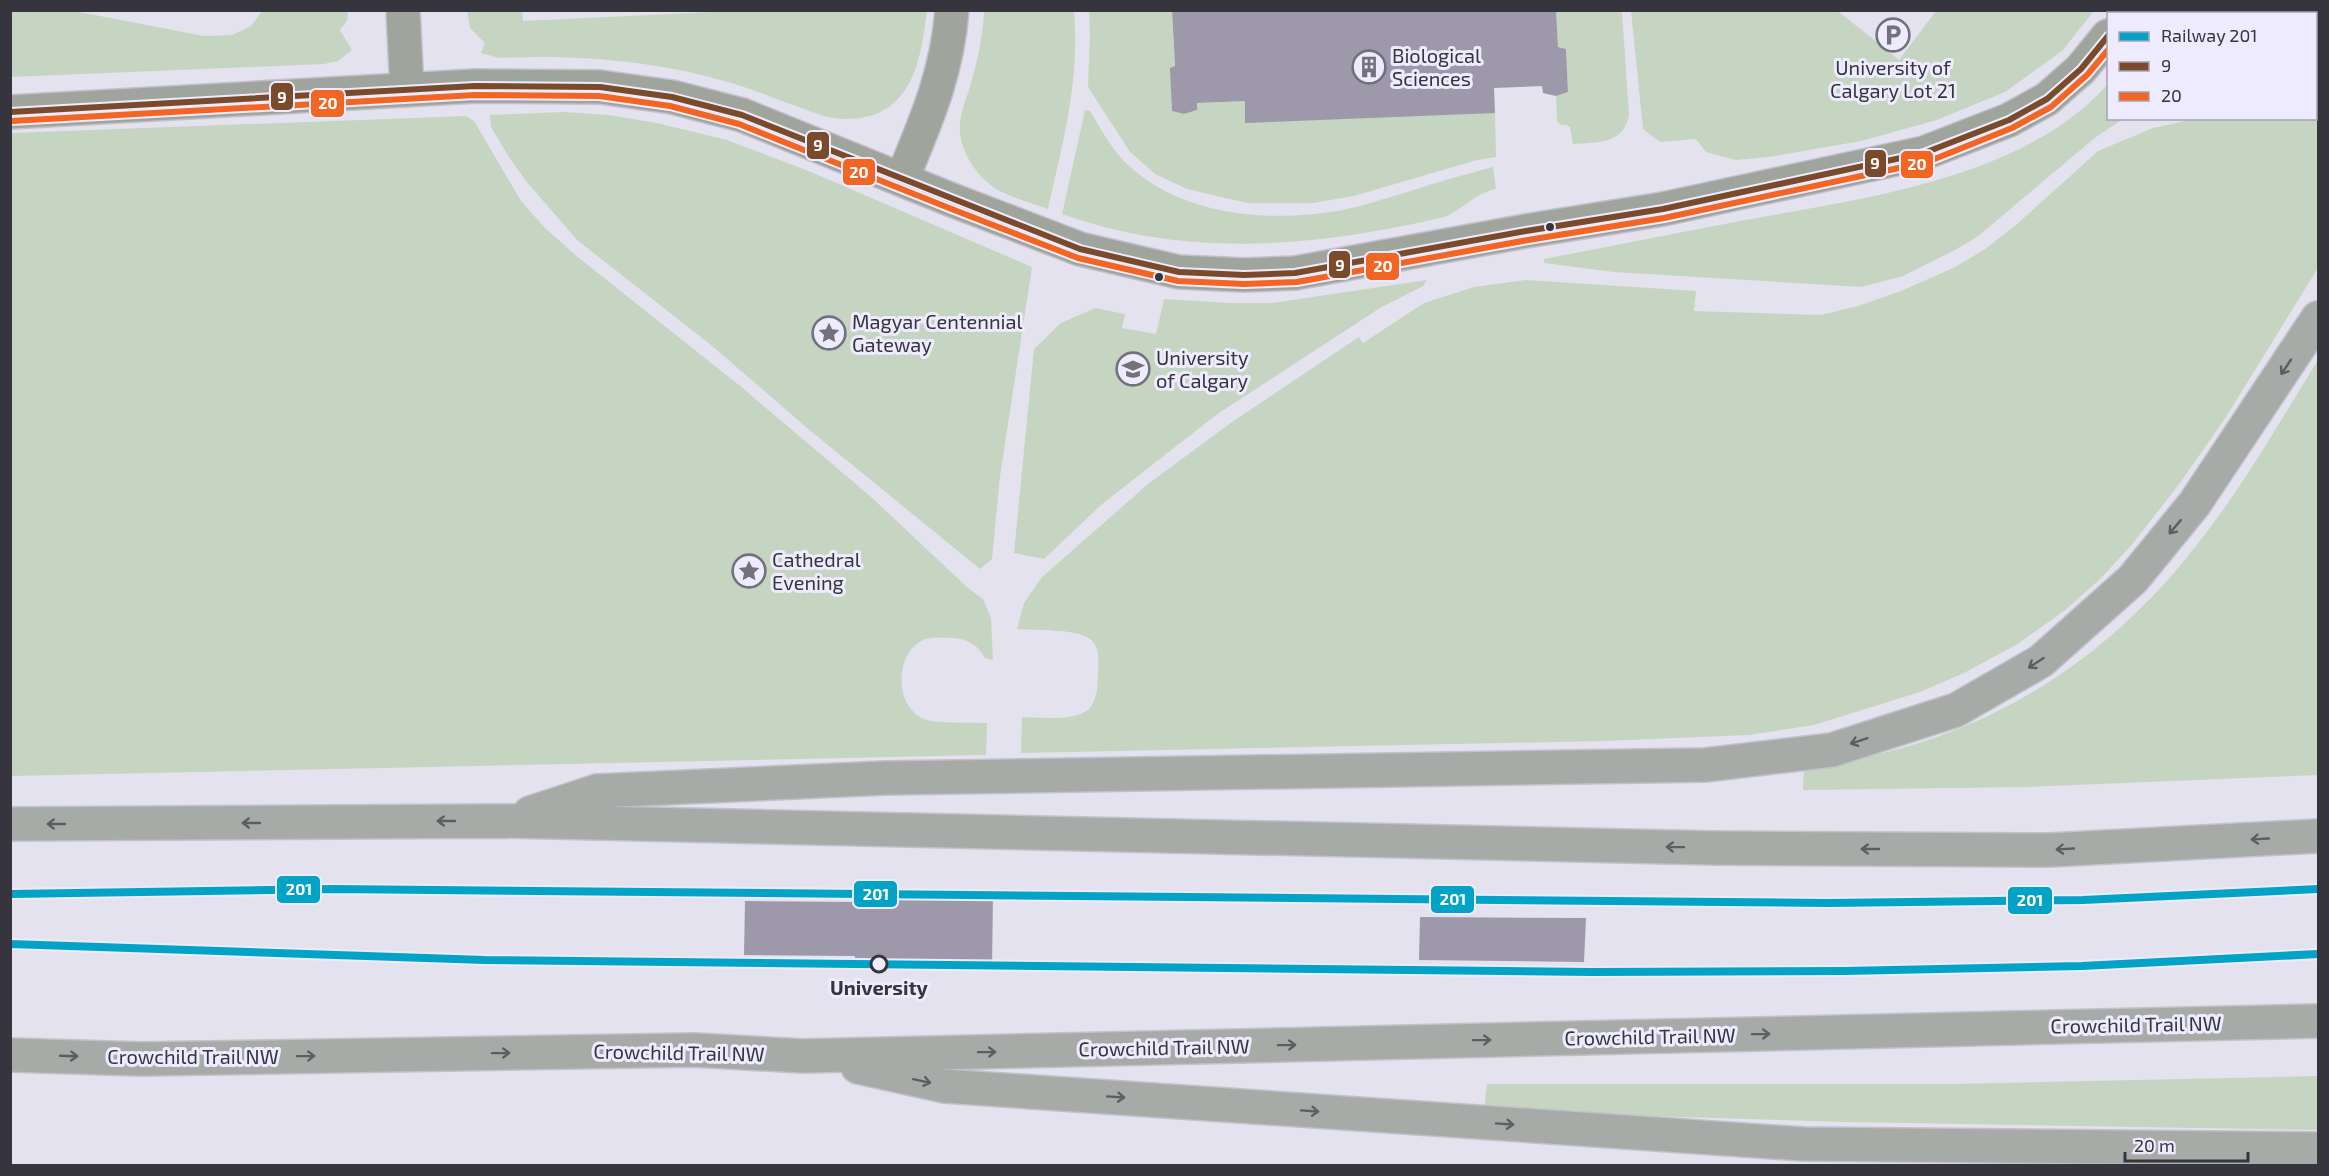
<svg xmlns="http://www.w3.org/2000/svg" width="2329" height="1176" font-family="'Exo 2',sans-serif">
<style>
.green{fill:#c6d5c1}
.building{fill:#9e98ab}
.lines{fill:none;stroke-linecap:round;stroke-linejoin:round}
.minor-casing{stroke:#c3c0cb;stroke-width:36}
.highway-casing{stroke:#c3c0cb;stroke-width:36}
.minor{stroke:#9fa59d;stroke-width:33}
.highway{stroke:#a7aba8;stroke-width:33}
.bus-1-casing{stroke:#efebfe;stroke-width:10}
.bus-2-casing{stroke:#efebfe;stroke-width:10}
.bus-1{stroke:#7a4b2a;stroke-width:6}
.bus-2{stroke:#f26522;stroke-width:6}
.rail-1-casing{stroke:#efebfe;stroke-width:12}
.rail-1{stroke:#03a3c7;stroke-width:8}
.oneway{stroke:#5e5e62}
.bus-dot{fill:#36343d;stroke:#efebfe;stroke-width:2}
.stop-dot{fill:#efebfe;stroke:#36343d;stroke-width:3}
.labels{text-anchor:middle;stroke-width:6;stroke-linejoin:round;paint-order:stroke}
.poi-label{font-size:20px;fill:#36343d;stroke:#efebfe;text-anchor:start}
.stop-label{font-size:20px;font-weight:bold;fill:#36343d;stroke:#efebfe}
.street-label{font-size:20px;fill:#36343d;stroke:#efebfe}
.line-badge{stroke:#efebfe;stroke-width:2}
.badge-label{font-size:16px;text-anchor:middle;font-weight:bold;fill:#fff}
</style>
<rect width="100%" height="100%" fill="#e5e2ef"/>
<!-- green -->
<g class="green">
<polygon points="2162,10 2318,11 2318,76 2316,77 2316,14 2160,13"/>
<polygon points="10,11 74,11 204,36 232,35 251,26 262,11 348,11 347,21 340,30 352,50 338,61 324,64 11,77"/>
<path d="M467,11H522L523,21L733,11H927C922,46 918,92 882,111C868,119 849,120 833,118C825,117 816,113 807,110C784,102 762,93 738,85C661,61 579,54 499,58L481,53L485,43L470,28Z"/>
<path d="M984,11H1074C1080,80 1063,142 1048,209C1032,203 1012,198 996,189C978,177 962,155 960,132C958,117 967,98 971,83C978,59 983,35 984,11Z"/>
<polygon points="1089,11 1172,11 1175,66 1172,111 1184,114 1197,110 1197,103 1245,101 1495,113 1496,157 1477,160 1354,196 1313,203 1247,203 1187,189 1155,174 1130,152 1088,87 1090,35"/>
<path d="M1556,11H1622L1629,115C1623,145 1598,142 1573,144L1570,127L1566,125H1561L1557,121L1556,96L1568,92L1566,49L1558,47Z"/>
<polygon points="1631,11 1838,11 1899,60 1936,11 2094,11 2062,51 2005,92 1937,120 1861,141 1769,157 1736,160 1706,152 1696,139 1660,142 1643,129"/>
<path d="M2108,84V118L2123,119L2096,137L1977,237L1953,251L1903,276L1861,287L1614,272L1544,263V259C1611,246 1678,233 1745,220C1863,198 2024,179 2108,84Z"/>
<path d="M2318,92V268L2226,417L2180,483L2130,547L2099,580L2064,611L2016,645L1964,673L1920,692L1814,725L1749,735L1604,741L1021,753L1022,717C1040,717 1082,723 1092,705C1098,695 1098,680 1098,669C1099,658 1099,646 1090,639C1076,628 1035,631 1017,629L1024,603L1042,577L1148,484L1232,422L1359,337L1363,343L1424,303L1474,287L1526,280L1696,291L1694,311L1821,315L1858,306L1901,291L1953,268L1984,250L2017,224L2098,151L2153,128L2194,119L2316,118V93Z"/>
<path d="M1085,110L1090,111C1101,129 1112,150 1127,164C1183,217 1271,223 1343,210C1363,206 1382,199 1401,194C1431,184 1462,175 1493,167L1496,189C1474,193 1465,209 1444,217C1317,247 1188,259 1062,214Z"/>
<polygon points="563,112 609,115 657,123 727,140 811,172 1032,267 1000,476 992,559 980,569 807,428 711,345 577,240 526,181 507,154 491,127 490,115"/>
<path d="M466,116L474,121L521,201L545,228L579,258L739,385L870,496L968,588L983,599L991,618L993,660L985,658C977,644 968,639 952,638C942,638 930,636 921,641C893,657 895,710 927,720C941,724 971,722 987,723L986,755L11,776V133Z"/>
<polygon points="1427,280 1423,286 1380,308 1216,415 1101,505 1044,559 1014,553 1034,349 1061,323 1095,308 1125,314 1122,328 1156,334 1164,299 1230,303 1272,303"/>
<path d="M2318,360V775L2026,787L1803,790L1804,767C1967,749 2099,672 2199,542C2244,485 2280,421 2318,360Z"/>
<polygon points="2318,1076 2318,1130 1843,1122 1484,1111 1487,1084 1953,1084"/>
</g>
<!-- building -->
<g class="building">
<polygon points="1172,10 1556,10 1558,47 1566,49 1568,92 1556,96 1543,93 1542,86 1494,88 1495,113 1245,123 1245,101 1197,103 1197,110 1184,114 1172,111 1170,68 1175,66"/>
<polygon points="856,891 993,892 992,970 855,969 855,956 744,955 745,901 855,902"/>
<polygon points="1420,917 1586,918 1584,962 1419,960"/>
</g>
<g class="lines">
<!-- minor casing -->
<g class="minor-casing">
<g id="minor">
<polyline points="403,10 407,89"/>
<polyline points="2125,14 2127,10"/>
<polyline points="10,112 475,86 600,87 672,97 742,115 952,200 1080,249 1179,272 1244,275 1295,273 1526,231 1663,209 1924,153 2009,120 2047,99 2081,69 2108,36"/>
<path d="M902,179C926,121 947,74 952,10"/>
</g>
</g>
<!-- highway casing -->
<g class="highway-casing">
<g id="highway">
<polyline points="530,813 597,791 885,778 1705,765 1832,750 1956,710 2041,661 2133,579 2195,503 2318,318"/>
<polyline points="10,824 504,821 1714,848 2050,850 2318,836"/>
<polyline points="10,1055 141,1059 694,1050 803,1056 2318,1021"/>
<polyline points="858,1067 944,1086 1803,1144 2318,1149"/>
</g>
</g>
<!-- minor -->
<use href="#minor" class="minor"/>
<!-- highway -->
<use href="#highway" class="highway"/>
<!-- bus-1 casing -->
<g class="bus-1-casing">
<polyline id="bus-1" points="10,112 475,86 600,87 672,97 742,115 1080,249 1179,272 1244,275 1295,273 1526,231 1663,209 1924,153 2009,120 2047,99 2081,69 2108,36"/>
</g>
<!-- bus-2 casing -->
<g class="bus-2-casing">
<polyline id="bus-2" points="11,121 475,95 599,96 670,106 739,124 949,208 1078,258 1178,281 1244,284 1297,282 1528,240 1664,218 1927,162 2012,128 2051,107 2087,75 2108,50"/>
</g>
<!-- bus-1 -->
<use href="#bus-1" class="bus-1"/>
<!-- bus-2 -->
<use href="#bus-2" class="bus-2"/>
<!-- rail-1 casing -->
<g class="rail-1-casing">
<g id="rail-1">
<polyline points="10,894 333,889 1828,903 2083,900 2318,889"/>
<polyline points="10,944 485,960 1592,972 1844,971 2082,966 2318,954"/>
</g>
</g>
<!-- rail-1 -->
<use href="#rail-1" class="rail-1"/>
</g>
<!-- one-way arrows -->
<defs><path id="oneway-shaft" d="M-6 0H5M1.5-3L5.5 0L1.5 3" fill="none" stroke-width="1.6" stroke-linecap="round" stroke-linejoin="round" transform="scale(1.5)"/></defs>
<g class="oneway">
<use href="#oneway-shaft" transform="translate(2286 367) rotate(124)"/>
<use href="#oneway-shaft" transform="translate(2175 527) rotate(130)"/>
<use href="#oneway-shaft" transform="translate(2036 663) rotate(147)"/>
<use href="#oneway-shaft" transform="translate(1859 741) rotate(162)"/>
<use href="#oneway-shaft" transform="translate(446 821) rotate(180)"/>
<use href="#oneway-shaft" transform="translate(251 823) rotate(180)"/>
<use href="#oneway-shaft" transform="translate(56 824) rotate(180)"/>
<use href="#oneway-shaft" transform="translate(2260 839) rotate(177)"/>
<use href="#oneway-shaft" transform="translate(1675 847) rotate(-179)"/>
<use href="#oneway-shaft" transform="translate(1870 849) rotate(-180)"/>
<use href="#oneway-shaft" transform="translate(2065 849) rotate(177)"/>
<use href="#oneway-shaft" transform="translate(1761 1034) rotate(-1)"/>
<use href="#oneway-shaft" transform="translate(1482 1040) rotate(-1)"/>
<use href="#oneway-shaft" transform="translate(1287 1045) rotate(-1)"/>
<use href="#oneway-shaft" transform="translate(987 1052) rotate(-1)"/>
<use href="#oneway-shaft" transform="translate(501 1053) rotate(-1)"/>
<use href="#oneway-shaft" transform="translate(69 1056) rotate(2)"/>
<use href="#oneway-shaft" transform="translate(306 1056) rotate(-1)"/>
<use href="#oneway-shaft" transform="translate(922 1081) rotate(12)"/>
<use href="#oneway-shaft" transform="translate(1116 1097) rotate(4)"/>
<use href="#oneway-shaft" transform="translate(1310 1111) rotate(4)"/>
<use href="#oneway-shaft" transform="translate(1505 1124) rotate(4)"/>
</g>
<!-- icons -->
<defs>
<g id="parking-ring" transform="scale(1.725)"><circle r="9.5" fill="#efebfe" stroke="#73717b" stroke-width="1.5"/><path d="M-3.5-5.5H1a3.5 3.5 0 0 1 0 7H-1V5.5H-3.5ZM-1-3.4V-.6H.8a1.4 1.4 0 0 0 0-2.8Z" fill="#73717b"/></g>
<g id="building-ring" transform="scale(1.725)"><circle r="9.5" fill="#efebfe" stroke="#73717b" stroke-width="1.5"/><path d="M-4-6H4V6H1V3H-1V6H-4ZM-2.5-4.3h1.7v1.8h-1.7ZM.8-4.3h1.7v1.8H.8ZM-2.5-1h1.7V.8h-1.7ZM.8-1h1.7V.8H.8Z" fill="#73717b"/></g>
<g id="sight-ring" transform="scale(1.725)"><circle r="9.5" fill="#efebfe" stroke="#73717b" stroke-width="1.5"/><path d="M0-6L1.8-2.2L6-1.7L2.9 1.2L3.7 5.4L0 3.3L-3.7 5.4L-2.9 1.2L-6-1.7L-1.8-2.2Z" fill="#73717b"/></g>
<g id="university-ring" transform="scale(1.725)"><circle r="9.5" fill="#efebfe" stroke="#73717b" stroke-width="1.5"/><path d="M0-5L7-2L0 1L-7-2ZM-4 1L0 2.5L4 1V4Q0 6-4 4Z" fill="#73717b"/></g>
</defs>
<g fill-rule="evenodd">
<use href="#parking-ring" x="1893" y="35"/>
<use href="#building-ring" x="1369" y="67"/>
<use href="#sight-ring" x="829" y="333"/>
<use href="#university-ring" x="1133" y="369"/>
<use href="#sight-ring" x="749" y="571"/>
</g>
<!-- markers -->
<g class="bus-dot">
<circle cx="1550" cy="227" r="5"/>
<circle cx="1159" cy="277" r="5"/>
</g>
<circle class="stop-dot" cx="879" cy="964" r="8"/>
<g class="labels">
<!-- poi labels -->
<g class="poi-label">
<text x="1392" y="63">Biological<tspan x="1392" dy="23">Sciences</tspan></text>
<text x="1893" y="75" text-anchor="middle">University of<tspan x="1893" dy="23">Calgary Lot 21</tspan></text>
<text x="852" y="329">Magyar Centennial<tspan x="852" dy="23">Gateway</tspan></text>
<text x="1156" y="365">University<tspan x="1156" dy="23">of Calgary</tspan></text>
<text x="772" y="567">Cathedral<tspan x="772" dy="23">Evening</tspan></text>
</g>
<!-- stop labels -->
<g class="stop-label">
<text x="879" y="995">University</text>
</g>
<!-- street labels -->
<g class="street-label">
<text transform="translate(2136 1025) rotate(-1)" y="7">Crowchild Trail NW</text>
<text transform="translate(1650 1037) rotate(-1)" y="7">Crowchild Trail NW</text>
<text transform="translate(1164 1048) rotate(-1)" y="7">Crowchild Trail NW</text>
<text transform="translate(679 1053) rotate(1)" y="7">Crowchild Trail NW</text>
<text x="193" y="1064">Crowchild Trail NW</text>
</g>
</g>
<g class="line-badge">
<rect x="270" y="82" width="24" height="29" rx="6" fill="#7a4b2a"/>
<rect x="310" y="89" width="35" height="29" rx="6" fill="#f26522"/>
<rect x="806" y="131" width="24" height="29" rx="6" fill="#7a4b2a"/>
<rect x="1864" y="149" width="23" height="29" rx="6" fill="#7a4b2a"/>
<rect x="1900" y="150" width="34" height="29" rx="6" fill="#f26522"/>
<rect x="842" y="158" width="34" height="28" rx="6" fill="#f26522"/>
<rect x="1328" y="250" width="23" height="29" rx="6" fill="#7a4b2a"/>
<rect x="1365" y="252" width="35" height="29" rx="6" fill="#f26522"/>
<rect x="276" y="875" width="45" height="29" rx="6" fill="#03a3c7"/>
<rect x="853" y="880" width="45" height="28" rx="6" fill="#03a3c7"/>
<rect x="1430" y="885" width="45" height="29" rx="6" fill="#03a3c7"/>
<rect x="2007" y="886" width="46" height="29" rx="6" fill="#03a3c7"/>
</g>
<g class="badge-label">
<text x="282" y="103">9</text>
<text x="328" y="109">20</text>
<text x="818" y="151">9</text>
<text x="1875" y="169">9</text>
<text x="1917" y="170">20</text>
<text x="859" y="178">20</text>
<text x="1340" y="271">9</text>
<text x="1383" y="272">20</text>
<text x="299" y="895">201</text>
<text x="876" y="900">201</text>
<text x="1453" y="905">201</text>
<text x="2030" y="906">201</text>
</g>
<!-- border -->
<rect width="2329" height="1176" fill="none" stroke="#36343d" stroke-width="24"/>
<!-- legend -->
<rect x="2107" y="12" width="210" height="108" fill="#efebfe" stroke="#a5a2b1" stroke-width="1.5"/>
<rect x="2119" y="32" width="30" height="9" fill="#03a3c7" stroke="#a5a2b1" stroke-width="1.5"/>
<text x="2161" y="42" font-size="18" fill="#36343d">Railway 201</text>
<rect x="2119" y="62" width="30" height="9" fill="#7a4b2a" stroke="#a5a2b1" stroke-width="1.5"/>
<text x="2161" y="72" font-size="18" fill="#36343d">9</text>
<rect x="2119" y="92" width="30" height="9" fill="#f26522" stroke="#a5a2b1" stroke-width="1.5"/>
<text x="2161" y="102" font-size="18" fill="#36343d">20</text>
<!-- scale -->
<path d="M2125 1152v9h123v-9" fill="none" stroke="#36343d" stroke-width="3"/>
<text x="2134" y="1152" font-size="18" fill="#36343d" stroke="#efebfe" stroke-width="4.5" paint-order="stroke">20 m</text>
</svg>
